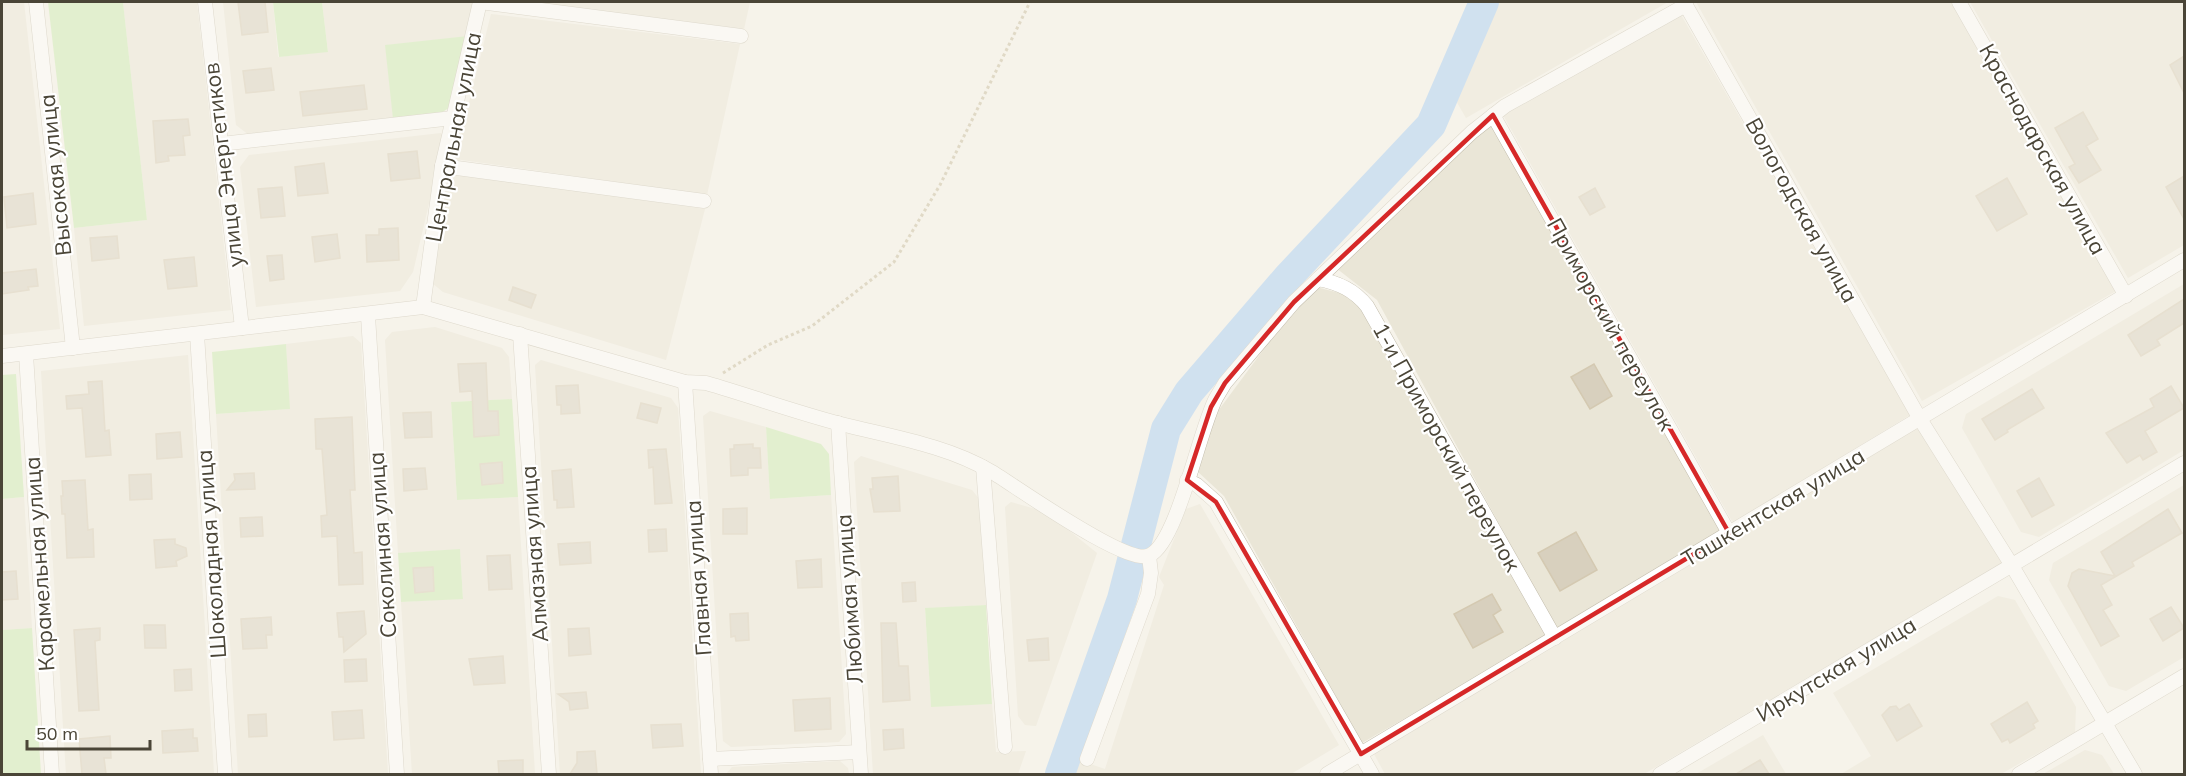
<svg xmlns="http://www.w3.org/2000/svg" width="2186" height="776" font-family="Mulish,sans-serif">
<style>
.residential{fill:#eae6d7}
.green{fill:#cbecb0}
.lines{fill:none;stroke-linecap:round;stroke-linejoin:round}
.river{stroke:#a3ccf6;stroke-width:30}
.building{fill:#d8d0be;stroke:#d4c9b1;stroke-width:1.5}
.minor-casing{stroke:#c2bcab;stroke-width:15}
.path{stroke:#c5ba9b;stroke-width:3;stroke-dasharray:3 3;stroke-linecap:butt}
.minor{stroke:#fff;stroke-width:14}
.marked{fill:none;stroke:#d62828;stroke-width:4.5;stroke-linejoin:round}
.labels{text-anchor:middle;stroke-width:4.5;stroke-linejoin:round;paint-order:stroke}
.street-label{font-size:22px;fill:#4a4537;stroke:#fff}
</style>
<rect width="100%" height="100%" fill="#f6f3ea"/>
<!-- residential -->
<g class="residential">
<polygon points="2,2 24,2 60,329 2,335"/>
<polygon points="123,2 197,2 231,310 84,326 74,228 147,220"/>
<polygon points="223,2 273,2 278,57 328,51 322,2 476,2 468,36 393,119 249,135 236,125"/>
<polygon points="531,2 750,2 744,29"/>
<polygon points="1497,2 1668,2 1466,118 1451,92"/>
<polygon points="1696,2 1951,2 2116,291 1922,401"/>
<polygon points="1970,2 2184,2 2184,245 2128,278"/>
<polygon points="1680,13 1910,415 1733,523 1503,115"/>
<polygon points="491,14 740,44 707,195 455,159"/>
<polygon points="1491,122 1720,532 1556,628 1377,300 1336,268"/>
<polygon points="441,133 444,139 413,272 400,291 256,307 240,167 249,155"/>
<polygon points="451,173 705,209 666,360 443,292 432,283 433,244"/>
<polygon points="2184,284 2184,450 2039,537 2021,532 1962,428 1966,414"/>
<polygon points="1320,288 1344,294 1358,305 1546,637 1362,743 1224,496 1197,471 1212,419 1287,318 1308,295"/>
<polygon points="435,327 502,348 509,357 512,399 451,402 457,500 518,497 535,774 412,774 401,602 463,598 460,550 398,553 385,340 392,332"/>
<polygon points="353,336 361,343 388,774 238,774 216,414 289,409 286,344"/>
<polygon points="188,355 214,774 66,774 41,371"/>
<polygon points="541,360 671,398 678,408 701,774 560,774 535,365"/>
<polygon points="710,411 766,427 770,499 831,495 846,734 839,742 731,747 723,741 703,416"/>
<polygon points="1916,426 2002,563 1644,774 1385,774 1374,754"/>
<polygon points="861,456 972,490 980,500 986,605 925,609 931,706 992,704 996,752 1026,751 1018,774 873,774 854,462"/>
<polygon points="2184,485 2184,657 2126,691 2109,686 2049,580 2053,563"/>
<polygon points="24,497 32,628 2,630 2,499"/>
<polygon points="1011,502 1046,512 1097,553 1036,726 1025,725 1018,716 1005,507"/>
<polygon points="1200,504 1339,745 1291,774 1069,774 1075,759 1105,769 1164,585 1159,577 1186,509"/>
<polygon points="1998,596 2015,600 2076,707 2075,732 2001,774 1841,774 1871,756 1833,693"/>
<polygon points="1763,735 1786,774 1696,774"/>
<polygon points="2085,750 2102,755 2114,774 2043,774"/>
<polygon points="840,761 848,768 849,774 726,774 732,767"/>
</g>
<!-- green -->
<g class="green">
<polygon points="48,2 123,2 147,220 74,228"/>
<polygon points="273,2 322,2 328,52 279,57"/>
<polygon points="468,36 452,106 441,113 393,119 385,45"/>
<polygon points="286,344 290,409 216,414 212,352"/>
<polygon points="16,374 24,497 2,499 2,375"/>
<polygon points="512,399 518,497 457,500 451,402"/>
<polygon points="766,427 821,444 829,454 831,495 770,499"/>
<polygon points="460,549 463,599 401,602 398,553"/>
<polygon points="986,605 992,704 931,707 925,608"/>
<polygon points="32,628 41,774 2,774 2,630"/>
</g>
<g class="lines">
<!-- river -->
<polyline class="river" points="1060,774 1122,599 1166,429 1189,392 1288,277 1431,125 1484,2"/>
</g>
<!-- building -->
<g class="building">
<polygon points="238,2 265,2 268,32 242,35"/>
<polygon points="2184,56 2184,93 2170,65"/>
<polygon points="271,68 274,90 246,93 243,71"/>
<polygon points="364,85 367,109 303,116 300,92"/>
<polygon points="2083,112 2098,139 2086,146 2101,170 2079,183 2069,167 2075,164 2055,128"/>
<polygon points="188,119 190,135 183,136 185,155 168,156 169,161 156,163 153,121"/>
<polygon points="417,151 420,178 391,181 388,154"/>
<polygon points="324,163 328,193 298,196 295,167"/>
<polygon points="2184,176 2184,219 2166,187"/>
<polygon points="2007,178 2027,214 1997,231 1976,196"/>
<polygon points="282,187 285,216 261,218 258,189"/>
<polygon points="1595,188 1605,207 1590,215 1579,197"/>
<polygon points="33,193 36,224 7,228 4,197"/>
<polygon points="398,228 399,260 367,262 366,235 379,235 379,229"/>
<polygon points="337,234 340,258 315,262 312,237"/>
<polygon points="117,236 119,258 92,261 90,238"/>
<polygon points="282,255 284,279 270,281 267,256"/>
<polygon points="194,257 197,286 168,289 164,260"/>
<polygon points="36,269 38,286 28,287 29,290 2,294 2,273"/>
<polygon points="513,287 536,295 531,308 509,300"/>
<polygon points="2184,299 2184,323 2157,340 2160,345 2141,356 2128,335"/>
<polygon points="486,363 488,411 498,411 499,435 474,437 472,391 460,392 458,364"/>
<polygon points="1594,364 1612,396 1590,409 1571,377"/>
<polygon points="102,381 105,431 109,430 111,455 86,457 82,408 67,409 66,396 89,394 88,382"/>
<polygon points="578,385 580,413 561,414 561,405 557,405 556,386"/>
<polygon points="2171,386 2184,408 2145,431 2157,452 2143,460 2140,455 2127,463 2106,433 2154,407 2150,399"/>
<polygon points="2032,389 2044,408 2007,430 2008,432 1995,440 1982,419"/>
<polygon points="641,403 661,408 657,423 637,418"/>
<polygon points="431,412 432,437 405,438 403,413"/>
<polygon points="352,417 355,490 350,490 354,553 362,552 363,584 339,585 337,536 322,537 321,516 327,515 322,449 316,449 315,419"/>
<polygon points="180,432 182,457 157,459 156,434"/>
<polygon points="753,444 753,448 760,448 761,468 748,468 748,475 731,476 730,449 734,449 734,445"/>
<polygon points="666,449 672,503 655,504 653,467 649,468 648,450"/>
<polygon points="502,462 503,483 482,485 480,464"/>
<polygon points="425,468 427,489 404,491 403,469"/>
<polygon points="571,469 574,507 557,508 557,500 554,500 552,471"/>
<polygon points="254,473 255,489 227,490 235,480 234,474"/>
<polygon points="151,474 152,499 130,500 129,475"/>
<polygon points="898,476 900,511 874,512 870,489 873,489 872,478"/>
<polygon points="2039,478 2054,505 2032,517 2017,491"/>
<polygon points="85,480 88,530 93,529 94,557 67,558 65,514 62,514 61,496 63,496 62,481"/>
<polygon points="747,508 747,534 723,534 723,509"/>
<polygon points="2168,509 2182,533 2132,562 2134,566 2101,585 2112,605 2103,610 2119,636 2101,646 2068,586 2072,573 2079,569 2115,576 2101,552"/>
<polygon points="262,517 263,536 241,537 240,518"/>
<polygon points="666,529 667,551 649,552 648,530"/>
<polygon points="1576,532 1597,570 1560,591 1538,553"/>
<polygon points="175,539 175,544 186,548 187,556 176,561 177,566 156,568 154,540"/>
<polygon points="590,542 591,563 560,565 558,544"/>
<polygon points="510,555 512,589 489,590 487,556"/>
<polygon points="821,559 822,587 798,588 796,561"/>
<polygon points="433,567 434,591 415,593 413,568"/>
<polygon points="16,571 18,599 2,600 2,572"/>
<polygon points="915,582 916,601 903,602 902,583"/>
<polygon points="1492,594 1501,610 1493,615 1503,632 1473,648 1454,614"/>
<polygon points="2171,607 2184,628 2163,641 2150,619"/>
<polygon points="364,611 366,634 344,652 343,637 339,637 337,613"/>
<polygon points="748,613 749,640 736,641 735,636 731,637 730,614"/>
<polygon points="271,617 272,635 266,635 267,648 243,649 241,619"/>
<polygon points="881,623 896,623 899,666 908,666 910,700 883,702"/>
<polygon points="144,625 165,625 166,648 145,648"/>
<polygon points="100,628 100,640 95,641 99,710 79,711 74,630"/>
<polygon points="589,628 591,654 569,656 568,629"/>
<polygon points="1048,638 1049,660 1029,661 1027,640"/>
<polygon points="503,656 505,683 474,685 469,659"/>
<polygon points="366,659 367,681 345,682 344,660"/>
<polygon points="191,669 192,690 175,691 174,670"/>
<polygon points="586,692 588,708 570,710 569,702 558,694"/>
<polygon points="830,698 831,729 795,731 793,700"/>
<polygon points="2027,702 2038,721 2033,724 2035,728 2010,743 2008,739 2002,742 1991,724"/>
<polygon points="1909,704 1922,726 1897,741 1882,715 1890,707 1896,706 1899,710"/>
<polygon points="362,710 364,738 334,740 332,712"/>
<polygon points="266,714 267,736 249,737 248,715"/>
<polygon points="681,724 683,746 653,748 651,725"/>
<polygon points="193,729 193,738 197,738 198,751 163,753 162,731"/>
<polygon points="903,729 904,748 884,750 883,730"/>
<polygon points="110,736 111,758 104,758 106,774 82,774 79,739"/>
<polygon points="595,751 597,774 570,774 577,763 577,752"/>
<polygon points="523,760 523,774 499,774 498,761"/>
<polygon points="1760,760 1769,774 1736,774"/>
</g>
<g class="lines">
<!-- minor casing -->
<g class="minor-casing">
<g id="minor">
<polyline points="36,2 73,348"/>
<polyline points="205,2 242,328"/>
<polyline points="480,2 741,36"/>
<polyline points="1684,2 1920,419 2011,564 2135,774"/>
<polyline points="1959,2 2126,296"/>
<polyline points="1493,115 1729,533"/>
<polyline points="221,144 453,118"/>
<polyline points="442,166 704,201"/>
<path d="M1318,279C1339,283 1354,290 1367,306L1555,638"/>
<polyline points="423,307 442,166 480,2"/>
<polyline points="368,316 397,774"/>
<polyline points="197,334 225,774"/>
<polyline points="520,334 549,774"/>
<polyline points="26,354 52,774"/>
<path d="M2,356L423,307L685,382L706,383C751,396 795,412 841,424C892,437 946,445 992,472C1017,487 1128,567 1150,555C1178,541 1199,430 1216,398L1225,383L1294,302L1472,132L1505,106L1686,5"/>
<polyline points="685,382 711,774"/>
<polyline points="838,423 861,774"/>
<polyline points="983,467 1005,747"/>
<polyline points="1187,480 1197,485 1216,502 1372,774"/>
<polyline points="710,759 859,752"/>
<polyline points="1087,759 1148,594 1151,573 1149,556"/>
<polyline points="1327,774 2184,260"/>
<polyline points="1660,774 2184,463"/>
<polyline points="2019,774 2184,676"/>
</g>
</g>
<!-- path -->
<polyline class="path" points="723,373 768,345 812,326 894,262 940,185 1030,2"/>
<!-- minor -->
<use href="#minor" class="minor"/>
</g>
<!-- marked area -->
<path d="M0 0H2186V776H0ZM1493,115L1729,533L1361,754L1216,502L1187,480L1211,407L1225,383L1294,302Z" fill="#f6f3ea" fill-opacity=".55" fill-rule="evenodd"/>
<path class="marked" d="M1493,115L1729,533L1361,754L1216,502L1187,480L1211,407L1225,383L1294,302Z"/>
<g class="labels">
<!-- street labels -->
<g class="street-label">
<text transform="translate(453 137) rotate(-79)" y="8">Центральная улица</text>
<text transform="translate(2043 149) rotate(61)" y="8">Краснодарская улица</text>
<text transform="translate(223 165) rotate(-97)" y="8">улица Энергетиков</text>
<text transform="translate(55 175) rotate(-96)" y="8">Высокая улица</text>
<text transform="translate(1802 210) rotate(61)" y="8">Вологодская улица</text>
<text transform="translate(1611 324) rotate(61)" y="8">Приморский переулок</text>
<text transform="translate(1447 447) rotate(61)" y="8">1-и Приморский переулок</text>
<text transform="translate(1773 507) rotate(-31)" y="8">Ташкентская улица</text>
<text transform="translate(382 545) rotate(-94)" y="8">Соколиная улица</text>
<text transform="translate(211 554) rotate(-94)" y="8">Шоколадная улица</text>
<text transform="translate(534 554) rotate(-94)" y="8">Алмазная улица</text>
<text transform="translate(39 564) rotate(-94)" y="8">Карамельная улица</text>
<text transform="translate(698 578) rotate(-94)" y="8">Главная улица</text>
<text transform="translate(849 599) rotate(-94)" y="8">Любимая улица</text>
<text transform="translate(1836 669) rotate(-31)" y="8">Иркутская улица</text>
</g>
</g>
<!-- border -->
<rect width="2186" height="776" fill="none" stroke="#4a4537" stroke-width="6"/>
<!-- scale -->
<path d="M27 740v9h123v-9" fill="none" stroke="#4a4537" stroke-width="3"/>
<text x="36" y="740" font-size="18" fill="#4a4537" stroke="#ffffff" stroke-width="4.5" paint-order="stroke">50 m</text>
</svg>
